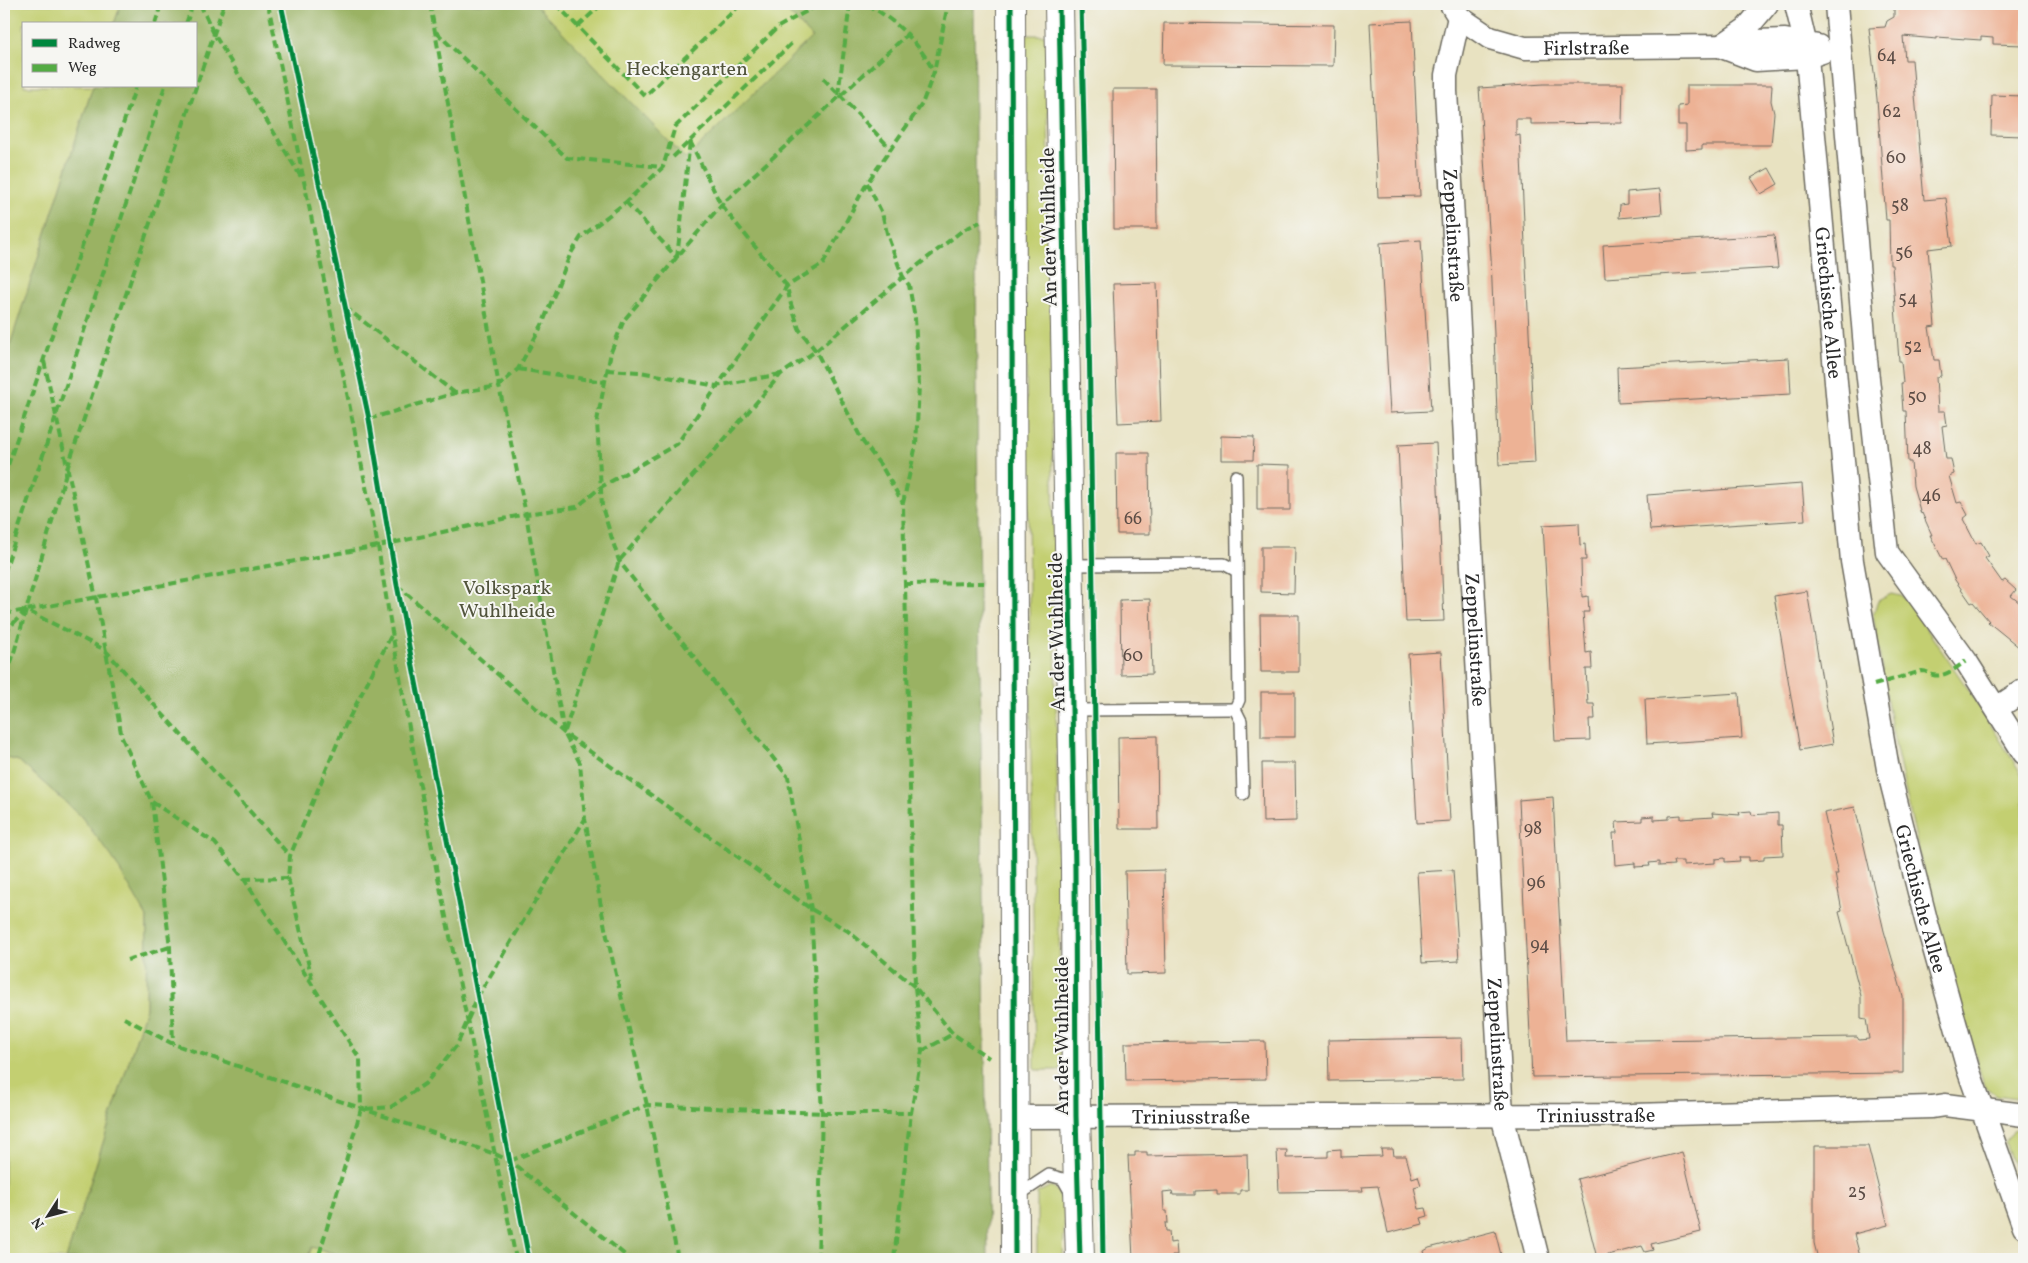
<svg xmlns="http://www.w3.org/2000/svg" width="2028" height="1263" font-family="Vollkorn,serif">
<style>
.green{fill:#c3cf71;stroke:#777d4e}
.forest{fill:#9ab263;stroke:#626e47}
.building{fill:#edb295}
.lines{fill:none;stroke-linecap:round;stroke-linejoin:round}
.service-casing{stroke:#6d6b60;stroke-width:14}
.minor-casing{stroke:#6d6b60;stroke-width:25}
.secondary-casing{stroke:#6d6b60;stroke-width:30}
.service{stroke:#fff;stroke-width:11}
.minor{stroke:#fff;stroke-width:22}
.secondary{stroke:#fff;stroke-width:28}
.quiet{stroke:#54ab44;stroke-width:4;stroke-dasharray:8 4;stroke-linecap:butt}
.cycleway-casing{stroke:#f6f6f2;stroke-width:8}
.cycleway{stroke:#00873e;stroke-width:5}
.labels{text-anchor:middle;stroke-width:4;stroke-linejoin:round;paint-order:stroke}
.number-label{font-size:18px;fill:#5c4d46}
.street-label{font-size:20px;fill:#2b2b2b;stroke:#f6f6f2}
.park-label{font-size:20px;fill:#51543c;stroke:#f6f6f2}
</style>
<rect width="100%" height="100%" fill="#f6f6f2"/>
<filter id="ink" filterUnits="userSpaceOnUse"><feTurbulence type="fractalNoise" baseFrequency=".02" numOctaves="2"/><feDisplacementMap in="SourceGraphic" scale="10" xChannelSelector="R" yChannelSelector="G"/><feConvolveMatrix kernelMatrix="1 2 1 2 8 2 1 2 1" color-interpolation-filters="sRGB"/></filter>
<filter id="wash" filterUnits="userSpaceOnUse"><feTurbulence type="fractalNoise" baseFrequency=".0096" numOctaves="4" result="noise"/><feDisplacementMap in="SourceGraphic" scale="20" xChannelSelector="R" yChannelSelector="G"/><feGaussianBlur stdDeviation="1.12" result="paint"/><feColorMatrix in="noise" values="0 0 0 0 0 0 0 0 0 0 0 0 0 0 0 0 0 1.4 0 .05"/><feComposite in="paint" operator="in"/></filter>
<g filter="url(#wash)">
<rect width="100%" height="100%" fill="#e8e2c1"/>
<!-- green -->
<g class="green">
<polygon points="4,4 121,4 114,24 24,24 24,86 93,86 4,364"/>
<polygon points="535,4 780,4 812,37 686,160"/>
<polygon points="1022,35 1047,35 1061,1070 1035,1070"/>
<polygon points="1891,594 1901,596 1908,602 1970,692 2024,778 2024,1099 1996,1095 1984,1086 1923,870 1892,730 1873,615 1878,601"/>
<polygon points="4,757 19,761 80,815 112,856 147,917 146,1008 66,1259 4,1259"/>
<polygon points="2015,1129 2024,1131 2024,1197 2005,1142"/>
<path d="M1051,1186C1070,1196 1063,1240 1063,1259H1037V1193Z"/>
<polygon points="312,1247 354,1259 307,1259"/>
</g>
<!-- forest -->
<polygon class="forest" points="121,4 535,4 686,159 812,37 780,4 974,4 978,521 988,1259 354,1259 312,1247 307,1259 66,1259 146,1008 147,917 112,857 80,815 19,761 4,757 4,364 93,86 196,86 196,24 114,24"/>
<g id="blocks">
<!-- building -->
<g class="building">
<polygon points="1894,4 2024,4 2024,45 1993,44 1993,38 1981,37 1981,40 1937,37 1937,39 1903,36 1905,60 1912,60 1924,200 1946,198 1952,246 1928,249 1935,326 1929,327 1934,360 1939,360 1941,376 1936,377 1938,411 1945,411 1947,425 1942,426 1946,459 1951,459 1954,474 1949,476 1957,503 1961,502 1968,515 1963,519 1976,544 1981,542 1989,556 1985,558 2002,582 2005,580 2016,590 2011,596 2024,606 2024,643 2020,648 1988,622 1989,621 1973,602 1971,603 1955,580 1945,559 1943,560 1930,535 1932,535 1922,513 1921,514 1913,486 1911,462 1908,462 1906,411 1903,411 1901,383 1903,383 1901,361 1899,361 1892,265 1890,265 1889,220 1886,220 1877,99 1869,28 1885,27 1887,21 1894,17"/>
<polygon points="1412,21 1420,196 1378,197 1370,23"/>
<polygon points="1164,23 1334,25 1333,66 1163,65"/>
<polygon points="1544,84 1623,84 1622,123 1531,124 1531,119 1516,119 1516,136 1520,135 1535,463 1499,465 1491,257 1479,88"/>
<polygon points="1687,85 1772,85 1771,101 1774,113 1771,145 1702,145 1702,149 1686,150 1686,125 1678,125 1678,106 1687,105"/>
<polygon points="1113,89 1156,89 1157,229 1114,229"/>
<polygon points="1992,95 2024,96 2024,136 1991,135"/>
<polygon points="1769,168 1778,184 1761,194 1751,178"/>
<polygon points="1660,189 1662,214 1619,218 1620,205 1627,204 1627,192"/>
<polygon points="1774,235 1778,268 1605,278 1603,245"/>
<polygon points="1421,240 1431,411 1390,413 1380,243"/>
<polygon points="1157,283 1161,421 1118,423 1113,284"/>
<polygon points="1789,358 1791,394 1618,403 1617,367"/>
<polygon points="1221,436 1254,437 1253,460 1221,460"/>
<polygon points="1436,443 1444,621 1406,622 1398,445"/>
<polygon points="1116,453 1149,453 1150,534 1117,534"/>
<polygon points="1257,464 1290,465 1290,510 1257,510"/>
<polygon points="1802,484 1805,520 1650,530 1647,495"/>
<polygon points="1579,523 1580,545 1585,544 1586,560 1581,560 1582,597 1588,596 1589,612 1583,612 1586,653 1591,652 1592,669 1586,669 1588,704 1594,704 1595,719 1589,719 1590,740 1555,741 1543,525"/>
<polygon points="1261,547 1295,547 1294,593 1261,592"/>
<polygon points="1807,591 1833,744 1800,750 1774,596"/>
<polygon points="1150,599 1152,674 1121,675 1120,600"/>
<polygon points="1260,615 1299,615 1299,672 1261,672"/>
<polygon points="1441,652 1450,821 1417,823 1408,654"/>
<rect x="1261" y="692" width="34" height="45"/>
<polygon points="1739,693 1742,738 1647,744 1645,699"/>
<polygon points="1157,736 1158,829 1119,829 1118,737"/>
<polygon points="1262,763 1295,763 1296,821 1263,822"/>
<polygon points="1553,797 1566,1041 1857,1037 1859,1040 1869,1039 1866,1019 1861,1018 1861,996 1839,912 1842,911 1835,874 1838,874 1824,813 1855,807 1884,931 1903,996 1903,1073 1532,1077 1519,800"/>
<polygon points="1751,811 1752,815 1778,813 1778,825 1782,825 1783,855 1764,856 1764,860 1749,861 1749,857 1739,857 1740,861 1725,862 1725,858 1715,859 1715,863 1683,865 1683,861 1673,861 1674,865 1659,866 1659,862 1649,863 1650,866 1635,867 1635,863 1615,865 1613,833 1617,833 1616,822 1642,821 1642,817 1654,816 1654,820 1669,819 1669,816 1681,815 1681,819 1713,817 1712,813 1740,815 1739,812"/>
<polygon points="1164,870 1166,973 1127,974 1125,871"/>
<polygon points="1453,870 1459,961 1422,963 1417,872"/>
<polygon points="1462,1038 1463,1079 1329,1081 1328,1040"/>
<polygon points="1265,1041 1266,1079 1126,1081 1125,1043"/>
<polygon points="1814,1146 1868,1146 1888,1225 1854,1234 1861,1259 1818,1259 1814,1243"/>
<polygon points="1341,1149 1341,1157 1382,1156 1381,1149 1393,1149 1394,1156 1406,1156 1412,1178 1418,1176 1421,1185 1414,1187 1419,1209 1426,1208 1428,1216 1421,1218 1423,1224 1388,1233 1378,1186 1362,1187 1363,1191 1279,1192 1277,1150 1287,1150 1286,1158 1328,1157 1328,1150"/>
<polygon points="1135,1152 1147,1152 1147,1156 1247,1154 1248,1190 1240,1190 1240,1194 1217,1194 1217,1190 1195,1191 1195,1195 1173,1195 1172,1191 1163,1192 1164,1211 1167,1211 1168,1223 1165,1223 1166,1231 1169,1231 1170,1243 1176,1242 1177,1255 1172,1255 1172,1259 1133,1259 1128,1156 1135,1156"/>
<polygon points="1682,1152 1701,1232 1651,1244 1653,1250 1645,1252 1642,1246 1597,1258 1577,1179"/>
<polygon points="1495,1231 1502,1259 1426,1259 1424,1251 1429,1248"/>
</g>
</g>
</g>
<g filter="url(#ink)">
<use href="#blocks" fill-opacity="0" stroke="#6d6b60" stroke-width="1"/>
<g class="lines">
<!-- service casing -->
<g class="service-casing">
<g id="service">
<polyline points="1236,476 1239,700 1235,709 1241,721 1243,794"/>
<polyline points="1069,565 1224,564 1235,570"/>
<polyline points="1073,710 1235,709"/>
<polyline points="1017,1196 1049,1175 1063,1179 1071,1193"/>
</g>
</g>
<!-- minor casing -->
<g class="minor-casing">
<g id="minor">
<path id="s1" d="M1796,4L1806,46L1852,561L1888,769L1926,920L1968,1069L2024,1227"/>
<polyline points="1836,4 1866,360 1887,552 1966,661 2024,753"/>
<path id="s2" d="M1452,6L1459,17L1490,38L1525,48L1721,46L1756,41L1785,40L1818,46"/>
<path id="s3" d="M1459,17L1446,75V91L1502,1115L1538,1259"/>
<polyline points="1724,44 1746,29 1767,4"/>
<polyline points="1722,47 1756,60 1807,57 1822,52"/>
<polyline points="1997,708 2024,690"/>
<path id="s4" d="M1016,1117L1632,1115L1932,1107L1945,1105L2024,1115"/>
</g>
</g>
<!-- secondary casing -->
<g class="secondary-casing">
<g id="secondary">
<polyline points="1011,4 1015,1259"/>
<polyline points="1059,4 1075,868 1076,1116 1080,1259"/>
</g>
</g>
<!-- service -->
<use href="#service" class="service"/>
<!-- minor -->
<use href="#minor" class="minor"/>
<!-- secondary -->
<use href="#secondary" class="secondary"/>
<!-- quiet -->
<g class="quiet">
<polyline points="200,4 214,34 301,177"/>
<path d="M268,4L378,546C415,785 469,1022 516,1259"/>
<polyline points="430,4 499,386 526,514 564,733 580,763 585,819 605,928 647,1105 678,1259"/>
<polyline points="556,4 645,96 741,4"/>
<path d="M867,4C897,22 918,41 934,72"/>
<polyline points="155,24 161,4"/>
<polyline points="186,24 193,4"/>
<polyline points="578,26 602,4"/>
<polyline points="436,32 567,158 663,167"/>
<polyline points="823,78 892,150"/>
<polyline points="838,95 850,4"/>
<polyline points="690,141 721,205 787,286 790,301 799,329 816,351 863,442 882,467 903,503"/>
<polyline points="673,157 793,42"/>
<polyline points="867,183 882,213 888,237 903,277 909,285 915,318 919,385 916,445 903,503 915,987 922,1051 911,1113 894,1259"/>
<polyline points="626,202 677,258"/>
<polyline points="677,258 690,141"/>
<polyline points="345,307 455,393"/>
<polyline points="44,361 96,598 122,738 152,802 170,947 173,1044"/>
<polyline points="518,369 604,382"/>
<polyline points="607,370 640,372 716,386 781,374"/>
<polyline points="369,419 455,393 499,386 518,369 542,325 570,255 581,237 626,202 663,167 675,127 778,27 820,4"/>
<polyline points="4,477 136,86"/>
<polyline points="4,573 165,86"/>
<polyline points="905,584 984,583"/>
<polyline points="397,585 564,733 811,909 848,931 915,987 953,1034 989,1058"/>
<polyline points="4,614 378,546 526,514 577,507 601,487 677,444 787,286 823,264 867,183 922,104 934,72 948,4"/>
<polyline points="4,633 26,610 105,650 290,856"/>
<path d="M1874,685L1922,671C1928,671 1928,674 1933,675C1945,678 1957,667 1966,661"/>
<polyline points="4,687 68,466 224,4"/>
<polyline points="565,731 619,561 781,374 816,351 903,277 963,230 980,222"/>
<polyline points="152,802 215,843 244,879 360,1059 361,1109 318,1259"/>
<polyline points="244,879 288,878"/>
<polyline points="127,960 170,947"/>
<polyline points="312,979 288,878 290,856 342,732 393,632"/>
<polyline points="124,1018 173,1044 495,1154 510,1161 630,1259"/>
<polyline points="922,1051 953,1034"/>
<polyline points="366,1109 391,1107 426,1083 457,1045 478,996 585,819"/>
<polyline points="510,1161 647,1105 822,1113 911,1113"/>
<polyline points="818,1259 822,1113 811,909 788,777 619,561 602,507 597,421 611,352 624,320 721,205 909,33"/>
</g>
<!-- cycleway casing -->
<g class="cycleway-casing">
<g id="cycleway">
<polyline points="281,4 369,419 397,585 529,1259"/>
<polyline points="1011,4 1015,1259"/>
<polyline points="1059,4 1075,868 1076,1116 1080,1259"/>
<polyline points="1081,4 1089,329 1103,1259"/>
</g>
</g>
<!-- cycleway -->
<use href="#cycleway" class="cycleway"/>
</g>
</g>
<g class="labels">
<!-- number labels -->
<g class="number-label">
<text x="1887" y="61">64</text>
<text x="1892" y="117">62</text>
<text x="1896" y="163">60</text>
<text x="1900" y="211">58</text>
<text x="1904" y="258">56</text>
<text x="1908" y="304">54</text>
<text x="1913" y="352">52</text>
<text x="1917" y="402">50</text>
<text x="1922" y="454">48</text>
<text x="1931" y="501">46</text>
<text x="1133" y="524">66</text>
<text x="1133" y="661">60</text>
<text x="1533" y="834">98</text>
<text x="1536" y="888">96</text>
<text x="1540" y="950">94</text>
<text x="1857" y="1197">25</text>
</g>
<!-- street labels -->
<g class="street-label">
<text dy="7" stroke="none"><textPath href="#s2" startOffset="148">Firlstraße</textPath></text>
<text transform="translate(1048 227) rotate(-91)" y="7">An der Wuhlheide</text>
<text dy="7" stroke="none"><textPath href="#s3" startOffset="220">Zeppelinstraße</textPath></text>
<text dy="7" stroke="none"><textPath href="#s1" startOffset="301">Griechische Allee</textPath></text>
<text transform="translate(1056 632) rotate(-91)" y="7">An der Wuhlheide</text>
<text dy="7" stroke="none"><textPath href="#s3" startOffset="625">Zeppelinstraße</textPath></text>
<text dy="7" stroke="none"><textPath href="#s1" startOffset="905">Griechische Allee</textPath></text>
<text transform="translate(1061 1036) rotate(-90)" y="7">An der Wuhlheide</text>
<text dy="7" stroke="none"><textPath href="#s3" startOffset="1030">Zeppelinstraße</textPath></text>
<text dy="7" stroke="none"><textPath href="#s4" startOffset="580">Triniusstraße</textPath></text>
<text dy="7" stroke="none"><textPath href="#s4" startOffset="175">Triniusstraße</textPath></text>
</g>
<!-- park labels -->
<g class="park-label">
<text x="687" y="75">Heckengarten</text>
<text x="507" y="594">Volkspark<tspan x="507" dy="23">Wuhlheide</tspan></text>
</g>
</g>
<!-- margin -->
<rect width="2028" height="1263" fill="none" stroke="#f6f6f2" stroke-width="20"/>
<!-- legend -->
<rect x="22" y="22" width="175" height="65" fill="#f6f6f2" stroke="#a5a5a2"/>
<rect x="32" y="39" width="25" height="8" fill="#00873e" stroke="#a5a5a2"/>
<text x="68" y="48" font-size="15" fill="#2b2b2b">Radweg</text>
<rect x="32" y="64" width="25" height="8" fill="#54ab44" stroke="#a5a5a2"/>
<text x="68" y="72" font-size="15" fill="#2b2b2b">Weg</text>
<!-- north arrow -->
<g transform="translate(48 1216) rotate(234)" stroke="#f6f6f2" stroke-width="4" paint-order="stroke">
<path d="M0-4L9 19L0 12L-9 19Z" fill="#2b2b2b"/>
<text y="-8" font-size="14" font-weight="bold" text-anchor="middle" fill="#2b2b2b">N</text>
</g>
</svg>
